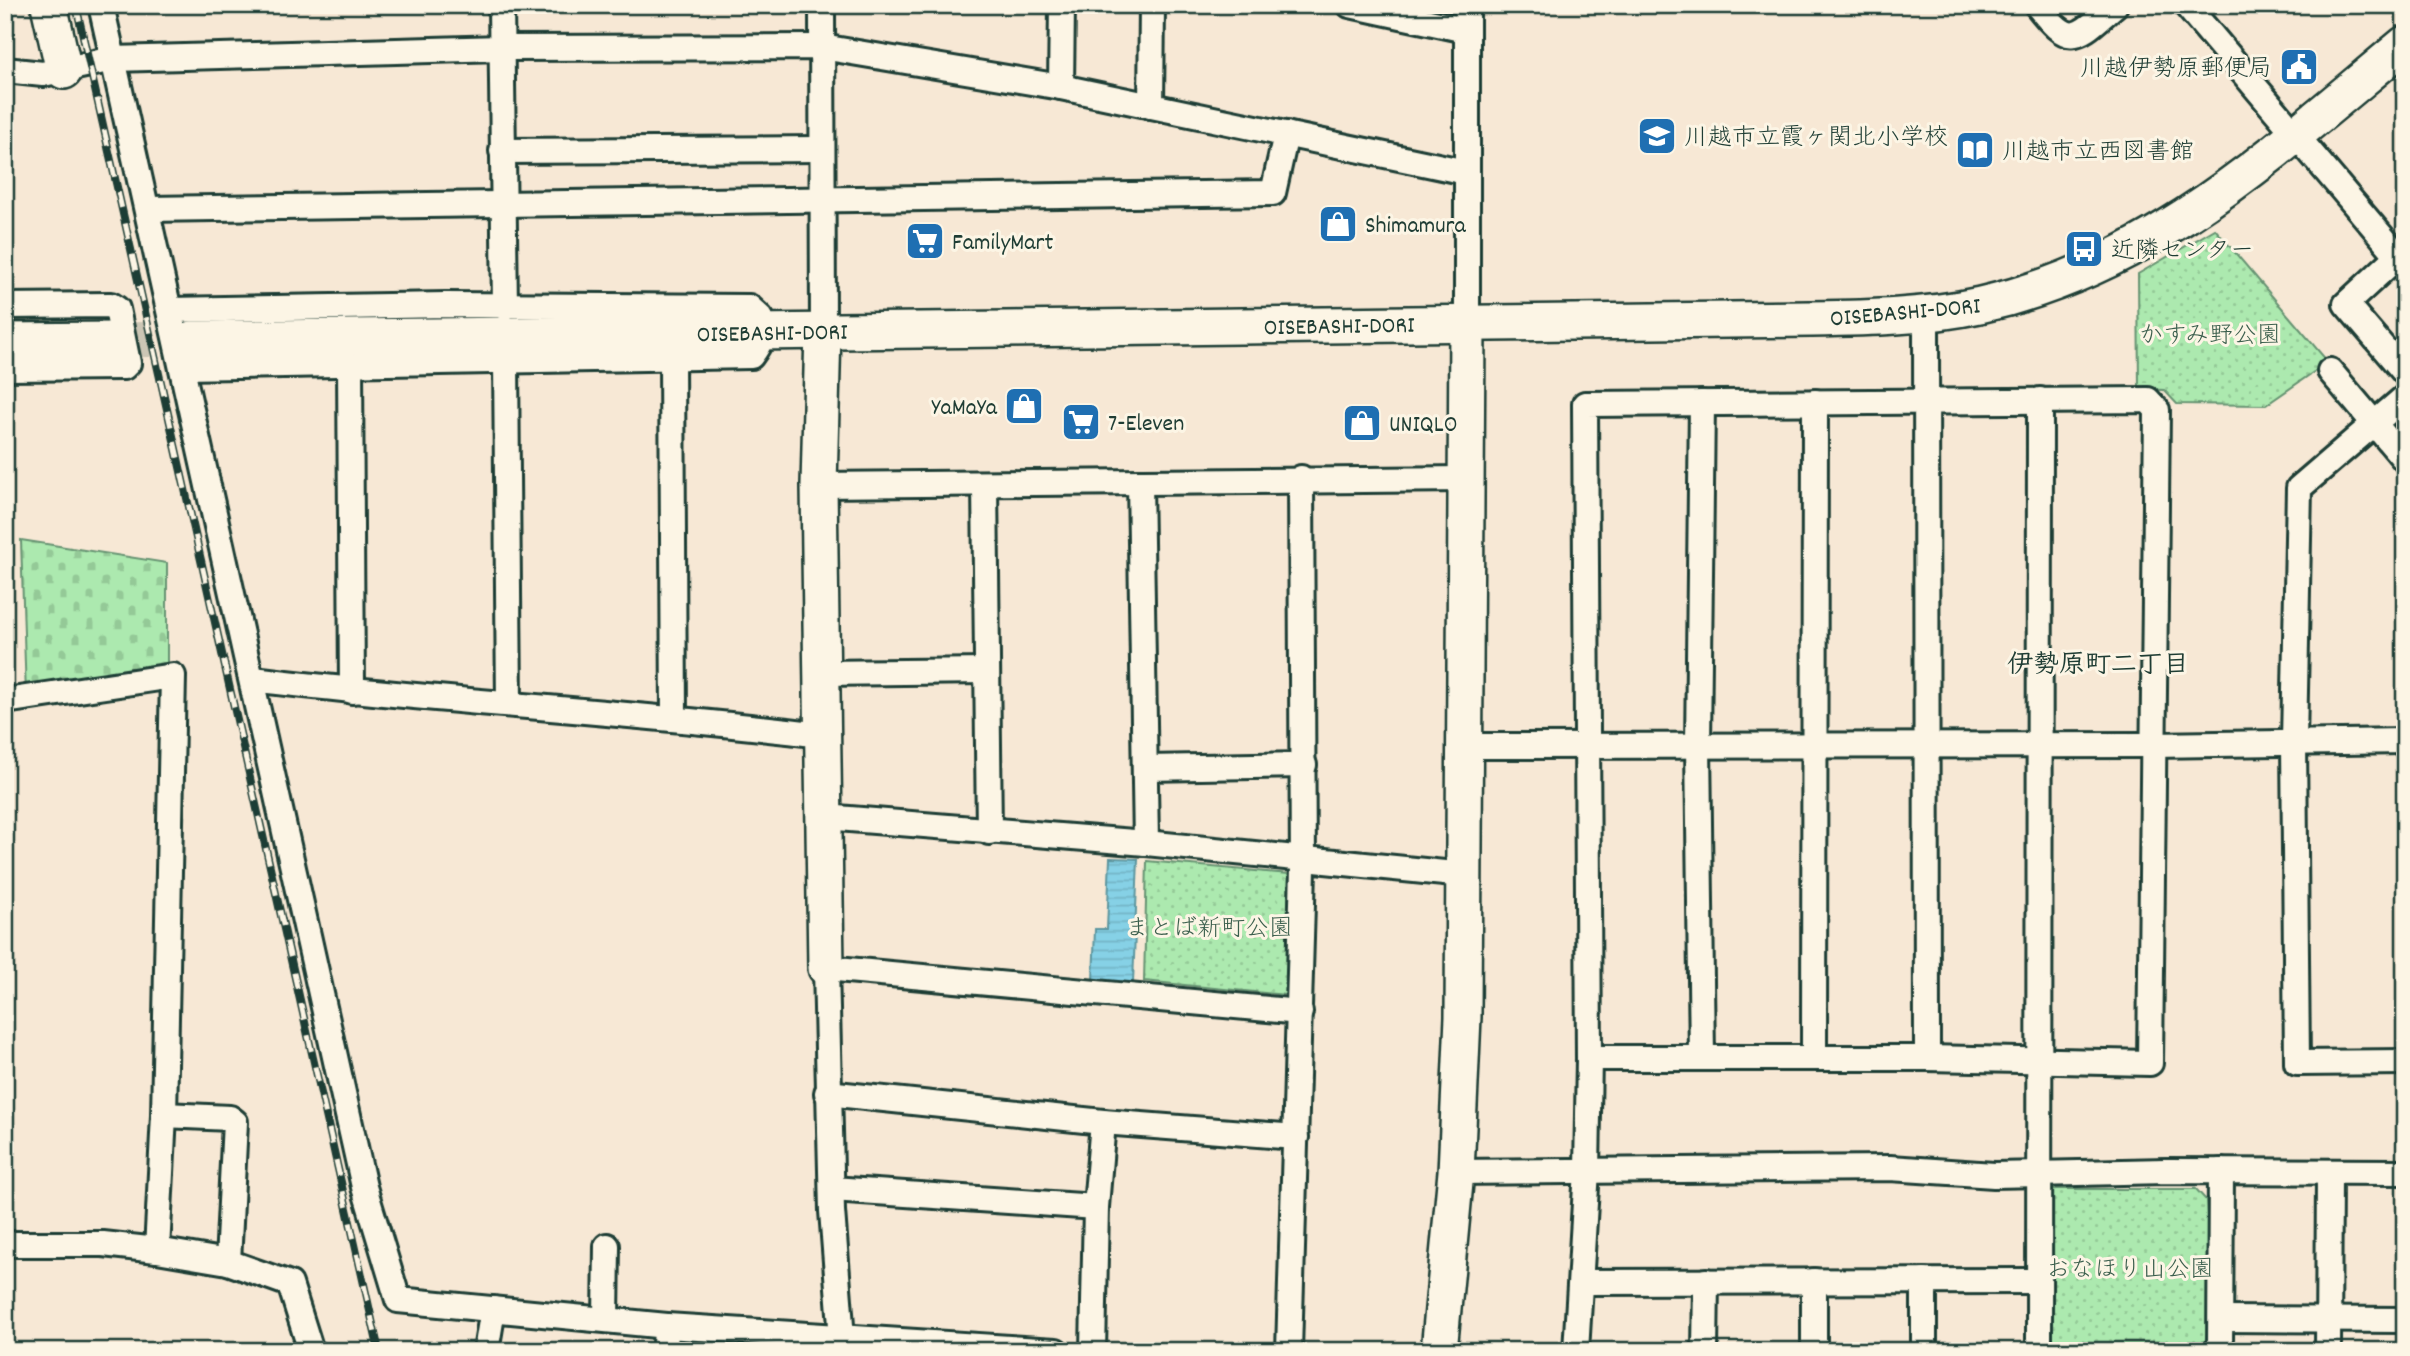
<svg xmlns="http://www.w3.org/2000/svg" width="2410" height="1356" font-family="Dekko,'Klee One',sans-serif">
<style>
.cemetery{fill:url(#cemetery-stones);stroke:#669372;stroke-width:2}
.park{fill:url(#park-dots);stroke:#669372;stroke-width:2}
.water{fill:url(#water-rules);stroke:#5d969f;stroke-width:2}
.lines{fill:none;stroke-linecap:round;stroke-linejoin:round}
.secondary-tunnel{stroke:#ccc6b5;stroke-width:35;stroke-dasharray:35 18;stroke-linecap:butt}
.street-casing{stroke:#1f3d34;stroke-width:30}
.secondary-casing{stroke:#1f3d34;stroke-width:40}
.street{stroke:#fcf5e5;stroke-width:24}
.secondary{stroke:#fcf5e5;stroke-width:35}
.rail-casing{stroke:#1f3d34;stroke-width:8}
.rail{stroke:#fcf5e5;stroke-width:5;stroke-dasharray:16;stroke-linecap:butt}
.labels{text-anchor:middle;stroke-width:6;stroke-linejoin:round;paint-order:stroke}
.poi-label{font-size:24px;fill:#1f3d34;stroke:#fcf5e5;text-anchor:start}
.street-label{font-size:24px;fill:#1f3d34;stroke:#fcf5e5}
.park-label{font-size:24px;fill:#3b5f4d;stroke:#fcf5e5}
.neighbourhood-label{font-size:26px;font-weight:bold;fill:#1f3d34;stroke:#fcf5e5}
</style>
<defs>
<pattern id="cemetery-stones" width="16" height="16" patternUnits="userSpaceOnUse" patternTransform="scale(1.75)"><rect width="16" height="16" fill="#ace9af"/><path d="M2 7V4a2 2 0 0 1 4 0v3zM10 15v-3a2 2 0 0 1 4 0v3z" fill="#94c997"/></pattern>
<pattern id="park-dots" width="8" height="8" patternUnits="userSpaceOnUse" patternTransform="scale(1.75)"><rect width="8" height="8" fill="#ace9af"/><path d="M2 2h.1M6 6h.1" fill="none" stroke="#94c997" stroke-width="1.8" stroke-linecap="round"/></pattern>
<pattern id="water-rules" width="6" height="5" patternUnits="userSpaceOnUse" patternTransform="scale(1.75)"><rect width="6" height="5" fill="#86d1e6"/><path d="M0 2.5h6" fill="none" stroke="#73b4c6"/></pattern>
</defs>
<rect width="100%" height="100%" fill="#f7e8d5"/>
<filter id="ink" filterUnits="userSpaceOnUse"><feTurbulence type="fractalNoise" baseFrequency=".0143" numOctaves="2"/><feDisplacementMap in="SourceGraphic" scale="14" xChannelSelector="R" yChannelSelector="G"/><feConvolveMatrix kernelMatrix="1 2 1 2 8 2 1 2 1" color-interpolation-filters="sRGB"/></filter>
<g filter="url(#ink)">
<!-- cemetery -->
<polygon class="cemetery" points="21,540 167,563 167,668 26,696"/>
<!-- park -->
<g class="park">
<polygon points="2215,229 2328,362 2266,405 2177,404 2164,390 2139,389 2138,274"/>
<polygon points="1147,861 1289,874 1286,995 1144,981"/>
<polygon points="2055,1189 2196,1189 2206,1200 2212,1286 2205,1346 2055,1345 2051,1340 2049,1195"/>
</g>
<!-- water -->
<polygon class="water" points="1110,858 1138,859 1133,983 1093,981 1095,929 1107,929"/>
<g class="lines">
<!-- secondary-tunnel -->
<polyline class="secondary-tunnel" points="115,340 192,339"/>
<!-- street casing -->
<g class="street-casing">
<g id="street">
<polyline points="101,5 364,1187 398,1300 667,1326 1056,1351"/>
<polyline points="501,5 505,307"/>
<polyline points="822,5 823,331"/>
<polyline points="1350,5 1466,30"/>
<polyline points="1467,5 1467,324"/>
<path d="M2037,5C2072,50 2076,38 2115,5"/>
<polyline points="2186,5 2405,264"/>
<polyline points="5,70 43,74 113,59 502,48 822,47 1061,87 1466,172"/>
<polyline points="1061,87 1062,5"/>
<polyline points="1151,106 1152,5"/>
<polyline points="502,151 820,149"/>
<polyline points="148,209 1273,193 1286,134"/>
<polyline points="2398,256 2346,304 2405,373"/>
<polyline points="5,306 111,305 117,309 128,363 124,367 5,368"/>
<path d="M170,310L446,305L749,307L761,318C764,335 761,343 751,356L184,367"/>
<polyline points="1926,313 1927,1058"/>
<polyline points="672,359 674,717"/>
<polyline points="506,361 509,704"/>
<polyline points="350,363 352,691"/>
<polyline points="2330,371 2405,460"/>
<polyline points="2405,397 2299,488 2294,742 2297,1063 2405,1062"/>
<polyline points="1140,482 1146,843"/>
<polyline points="985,484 989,832"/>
<polyline points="819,485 1465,479"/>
<polyline points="821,673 987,671"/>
<path d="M252,679C442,702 633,712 822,735"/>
<polyline points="5,701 173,676 164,1115 157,1250"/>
<polyline points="1463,746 2153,745 2405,741"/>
<polyline points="1147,768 1304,765"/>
<polyline points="825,817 1146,843 1464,875"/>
<polyline points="1702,1058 1698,745 1702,403"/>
<polyline points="1814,1058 1815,402"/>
<polyline points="827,1093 1103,1122 1296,1137"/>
<polyline points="164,1115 230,1118 235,1122 228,1262"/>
<polyline points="1456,1172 1890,1168 1994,1175 2166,1171 2405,1172"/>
<polyline points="832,1189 1096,1207 1103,1122"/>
<polyline points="5,1244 103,1244 157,1250 228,1262 290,1284 311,1351"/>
<polyline points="1581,1282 2039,1281"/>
<polyline points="606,1319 607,1246"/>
<polyline points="2221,1319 2405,1320"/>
<polyline points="486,1351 493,1309"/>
<polyline points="664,1351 667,1326"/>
<polyline points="843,1351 832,1211 826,968 1300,1012"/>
<polyline points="1093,1351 1096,1207"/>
<polyline points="1289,1351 1303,869 1301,478"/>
<polyline points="1576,1351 1587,1170 1589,1058 1585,404 2148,400 2157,410 2150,1063 1927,1058 1589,1058"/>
<polyline points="1705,1351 1706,1281"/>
<polyline points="1814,1351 1814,1281"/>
<polyline points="1924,1351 1924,1281"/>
<polyline points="2039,1351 2040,400"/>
<polyline points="2220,1351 2221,1171"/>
<polyline points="2328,1351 2329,1174"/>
</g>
</g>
<!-- secondary casing -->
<g class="secondary-casing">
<g id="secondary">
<polyline points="49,5 64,71"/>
<polyline points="823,331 819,485 826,968"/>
<path d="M192,339L1811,319C1867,318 1925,317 1980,305C2152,267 2273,153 2405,44"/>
<polyline points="5,341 115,340"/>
<polyline points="1439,1351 1456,1172 1463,1017 1467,324"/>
</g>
</g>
<!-- street -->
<use href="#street" class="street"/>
<!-- secondary -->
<use href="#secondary" class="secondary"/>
<!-- rail casing -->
<g class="rail-casing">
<polyline id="rail" points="76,5 379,1351"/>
</g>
<!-- rail -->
<use href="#rail" class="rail"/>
</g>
</g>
<!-- icons -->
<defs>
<g id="civic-square" transform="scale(2.0125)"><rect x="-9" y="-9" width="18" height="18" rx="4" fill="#1f6fb2" stroke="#fcf5e5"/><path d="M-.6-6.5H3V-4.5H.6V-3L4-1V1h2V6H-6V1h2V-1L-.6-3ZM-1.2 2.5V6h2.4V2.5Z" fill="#fff"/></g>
<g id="school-square" transform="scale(2.0125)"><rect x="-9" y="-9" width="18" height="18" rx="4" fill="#1f6fb2" stroke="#fcf5e5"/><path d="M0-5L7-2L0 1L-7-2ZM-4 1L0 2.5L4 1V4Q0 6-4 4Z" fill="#fff"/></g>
<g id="library-square" transform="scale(2.0125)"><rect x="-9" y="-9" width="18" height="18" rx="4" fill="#1f6fb2" stroke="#fcf5e5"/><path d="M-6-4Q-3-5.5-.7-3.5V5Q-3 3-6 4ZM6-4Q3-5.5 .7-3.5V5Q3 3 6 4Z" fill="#fff"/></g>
<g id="shop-square" transform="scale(2.0125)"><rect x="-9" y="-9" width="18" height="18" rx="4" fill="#1f6fb2" stroke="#fcf5e5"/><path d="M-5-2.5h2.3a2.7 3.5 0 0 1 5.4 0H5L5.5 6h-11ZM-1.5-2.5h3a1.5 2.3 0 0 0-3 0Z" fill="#fff"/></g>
<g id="supermarket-square" transform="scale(2.0125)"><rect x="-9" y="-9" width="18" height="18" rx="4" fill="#1f6fb2" stroke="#fcf5e5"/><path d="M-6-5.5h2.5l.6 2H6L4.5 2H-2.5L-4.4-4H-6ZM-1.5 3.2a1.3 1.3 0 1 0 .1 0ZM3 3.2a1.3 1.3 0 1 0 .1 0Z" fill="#fff"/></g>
<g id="bus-square" transform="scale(2.0125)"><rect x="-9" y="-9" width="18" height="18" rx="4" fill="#1f6fb2" stroke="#fcf5e5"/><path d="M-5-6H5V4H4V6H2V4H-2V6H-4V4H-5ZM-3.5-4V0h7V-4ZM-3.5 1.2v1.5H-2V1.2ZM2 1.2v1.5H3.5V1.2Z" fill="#fff"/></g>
</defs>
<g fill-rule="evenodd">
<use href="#civic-square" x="2299" y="67"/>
<use href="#school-square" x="1657" y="136"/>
<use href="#library-square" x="1975" y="150"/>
<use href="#shop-square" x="1338" y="224"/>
<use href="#supermarket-square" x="925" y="241"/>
<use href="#bus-square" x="2084" y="249"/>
<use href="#shop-square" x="1024" y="406"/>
<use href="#supermarket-square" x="1081" y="422"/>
<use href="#shop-square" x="1362" y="423"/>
</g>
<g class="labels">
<!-- poi labels -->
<g class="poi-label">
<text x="2272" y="75" text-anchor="end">川越伊勢原郵便局</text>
<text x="1684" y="144">川越市立霞ヶ関北小学校</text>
<text x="2002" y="158">川越市立西図書館</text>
<text x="1365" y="232">Shimamura</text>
<text x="952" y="249">FamilyMart</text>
<text x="2111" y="257">近隣センター</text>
<text x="997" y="414" text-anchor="end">YaMaYa</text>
<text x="1108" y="430">7-Eleven</text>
<text x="1389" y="431">UNIQLO</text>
</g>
<!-- street labels -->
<g class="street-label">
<text transform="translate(1905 311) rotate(-5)" y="8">OISEBASHI-DORI</text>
<text transform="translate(1339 325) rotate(-1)" y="8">OISEBASHI-DORI</text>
<text transform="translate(772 332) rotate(-1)" y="8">OISEBASHI-DORI</text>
</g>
<!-- park labels -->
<g class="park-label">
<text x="2210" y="342">かすみ野公園</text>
<text x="1209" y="935">まとば新町公園</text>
<text x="2130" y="1276">おなほり山公園</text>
</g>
<!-- neighbourhood labels -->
<g class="neighbourhood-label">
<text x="2098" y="672">伊勢原町二丁目</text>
</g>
</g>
<!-- margin -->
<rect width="2410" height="1356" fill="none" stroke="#fcf5e5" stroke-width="28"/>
<rect x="14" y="14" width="2382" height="1328" fill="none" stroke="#1f3d34" stroke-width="2.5" filter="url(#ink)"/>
</svg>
